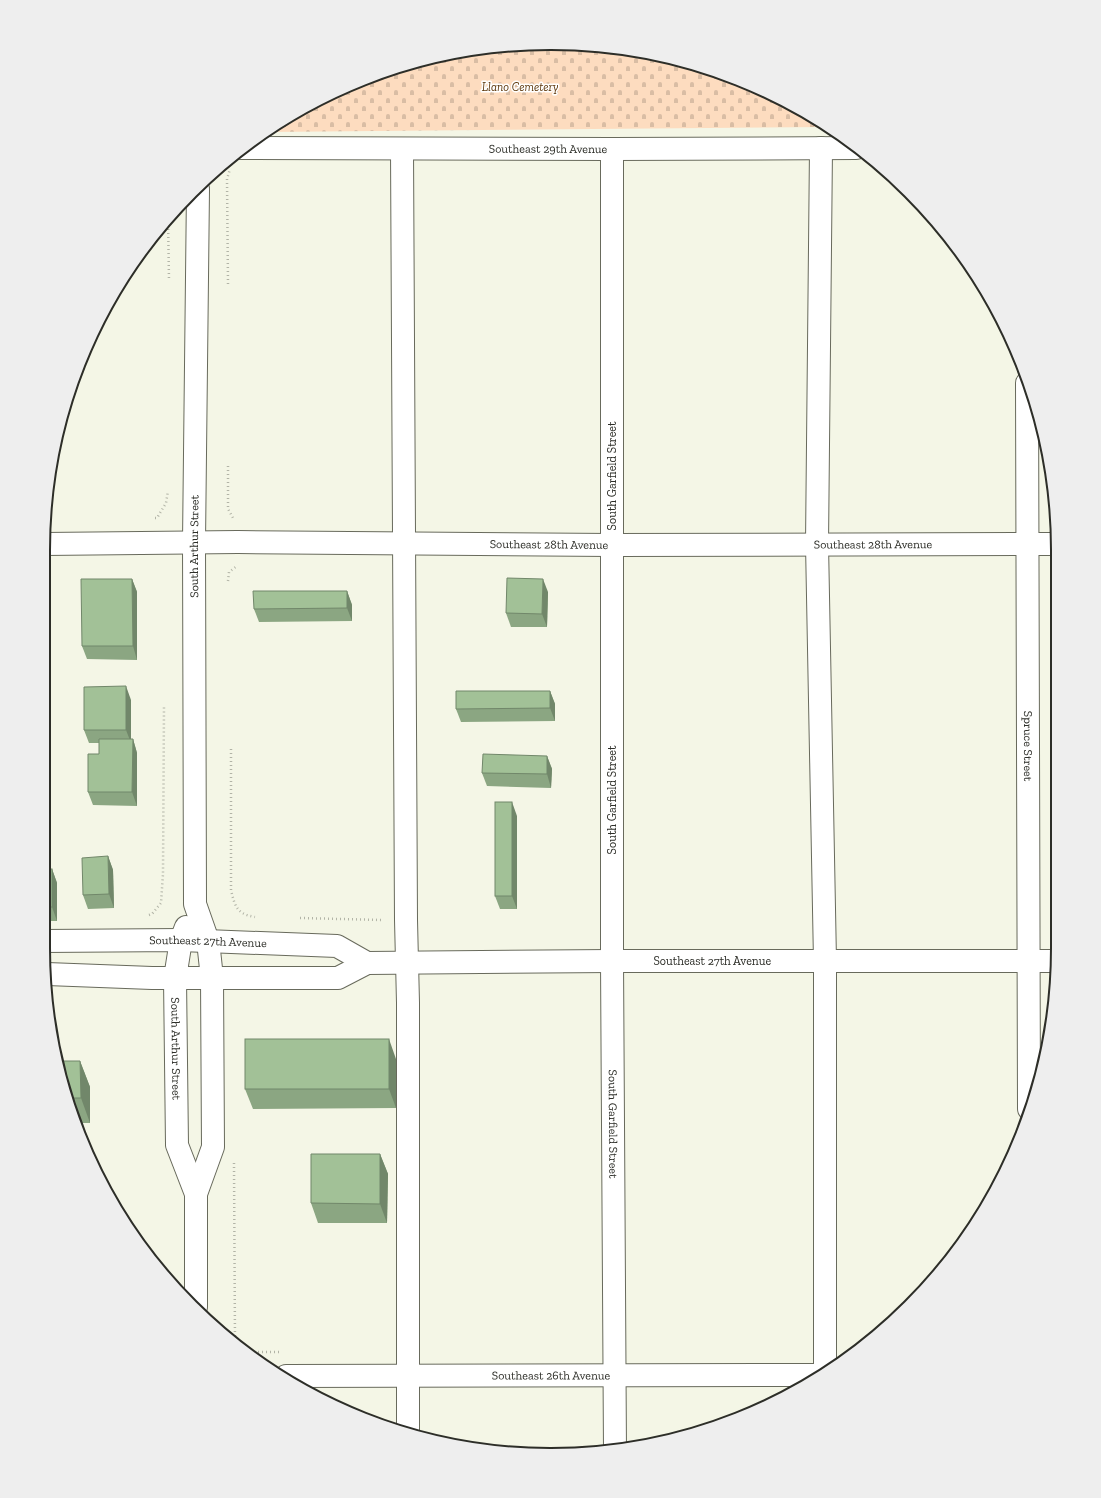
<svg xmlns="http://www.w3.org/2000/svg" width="1101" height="1498" font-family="'Zilla Slab',serif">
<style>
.cemetery{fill:url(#cemetery-stones)}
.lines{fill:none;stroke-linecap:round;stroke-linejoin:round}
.minor-casing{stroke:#686a5c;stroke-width:24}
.major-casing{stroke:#686a5c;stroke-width:24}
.path{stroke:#b2b4a7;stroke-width:2.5;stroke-dasharray:1 3;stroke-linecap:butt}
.minor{stroke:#fff;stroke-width:22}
.major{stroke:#fff;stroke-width:22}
.wall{fill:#8ba682}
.shaded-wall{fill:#71876a}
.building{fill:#a2c197;stroke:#71876a}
.labels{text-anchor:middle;stroke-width:3;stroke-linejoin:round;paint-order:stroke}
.park-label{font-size:12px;font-style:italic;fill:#5d370b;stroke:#fff}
.street-label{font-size:12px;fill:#2d2e28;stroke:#fff}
.rim{fill:none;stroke:#2d2e28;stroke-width:2}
</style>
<defs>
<pattern id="cemetery-stones" width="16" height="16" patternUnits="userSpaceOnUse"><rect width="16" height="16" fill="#fddcbf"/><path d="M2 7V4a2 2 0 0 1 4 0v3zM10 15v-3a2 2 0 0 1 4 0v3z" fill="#d9bda4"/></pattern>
</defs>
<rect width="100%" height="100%" fill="#f4f6e6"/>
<!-- cemetery -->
<polygon class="cemetery" points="517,44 617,47 713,70 804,111 827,127 268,132 326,95 419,60"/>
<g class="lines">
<!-- minor casing -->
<g class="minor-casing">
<g id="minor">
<path id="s1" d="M241,148L612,149L856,148"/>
<polyline points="821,148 817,544 825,961 825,1370"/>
<polyline points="402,149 406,920 408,1003 408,1430"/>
<path id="s2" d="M612,149V961L615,1451"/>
<path id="s3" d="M1027,383L1029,1109"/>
<path id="s4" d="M44,544L238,542L612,545L1054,544"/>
<path id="s5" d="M286,1376L817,1375"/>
</g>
</g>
<!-- major casing -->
<g class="major-casing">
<g id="major">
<path id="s6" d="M186,927L181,940L175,978L177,1145L196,1194"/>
<path id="s7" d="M43,941L181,940L337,946L367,963"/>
<path id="s8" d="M47,974L152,978H338L367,963L612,961H1057"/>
<path id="s9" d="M196,1307V1194L213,1147L212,978L208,941L195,904L194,542L198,189"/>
</g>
</g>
<!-- path -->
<g class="path">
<polyline points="168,217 169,281"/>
<polyline points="228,284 227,179 230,169"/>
<polyline points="228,466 228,509 233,518"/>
<polyline points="155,518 157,518 166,503 168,491"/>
<polyline points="228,581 229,572 237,566"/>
<path d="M231,749V890C235,907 237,914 255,917"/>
<polyline points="149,915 152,914 161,903 163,874 164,706"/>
<polyline points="300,918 382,920"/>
<polyline points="234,1163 235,1342"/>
<polyline points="250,1352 279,1352"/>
</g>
<!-- minor -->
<use href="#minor" class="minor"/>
<!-- major -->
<use href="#major" class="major"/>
</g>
<!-- wall -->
<g class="wall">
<polygon points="132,579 137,592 137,660 87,659 82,646"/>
<polygon points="347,591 352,605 352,621 259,622 254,609"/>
<polygon points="548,592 547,627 511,627 506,613"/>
<polygon points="550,691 555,704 555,721 461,722 456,709"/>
<polygon points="131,700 131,739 133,739 137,753 137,806 93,805 88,792 99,754 99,743 89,743 84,730"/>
<polygon points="547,756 552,769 551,788 487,786 482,773"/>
<polygon points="517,816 517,909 500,909 495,896"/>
<polygon points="108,856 113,870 114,908 88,909 83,895"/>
<polygon points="43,869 52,869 57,883 57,921 43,921"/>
<polygon points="396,1059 396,1108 253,1109 245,1089"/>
<polygon points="80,1061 90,1087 90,1123 75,1123 60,1079"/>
<polygon points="380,1154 388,1174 387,1223 318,1223 311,1203"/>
</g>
<!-- shaded-wall -->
<g class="shaded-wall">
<polygon points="132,579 137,592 137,660 133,646"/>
<polygon points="543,579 548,592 547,627 542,614"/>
<polygon points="347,591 352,605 352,621 347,608"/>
<polygon points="126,686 131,700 131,743 126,730"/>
<polygon points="550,691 555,704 555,721 550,708"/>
<polygon points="133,739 137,753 137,806 132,792"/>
<polygon points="547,756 552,769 551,788 547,774"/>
<polygon points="512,802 517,816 517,909 512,896"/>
<polygon points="108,856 113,870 114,908 109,894"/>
<polygon points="52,869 57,883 57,921 52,907"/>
<polygon points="389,1039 396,1059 396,1108 389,1089"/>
<polygon points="80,1061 90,1087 90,1123 81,1098"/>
<polygon points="380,1154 388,1174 387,1223 380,1204"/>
</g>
<!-- building -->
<g class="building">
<polygon points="507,578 543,579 542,614 506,613"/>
<polygon points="81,579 132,579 133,646 82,646"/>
<polygon points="253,591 347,591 347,608 254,609"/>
<polygon points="126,686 126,730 84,730 84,687"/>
<polygon points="456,691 550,691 550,708 456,709"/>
<polygon points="99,739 133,739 132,792 88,792 88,754 99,754"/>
<polygon points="483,754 547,756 547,774 482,773"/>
<rect x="495" y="802" width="17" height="94"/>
<polygon points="108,856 109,894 83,895 82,858"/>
<rect x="43" y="869" width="9" height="38"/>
<rect x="245" y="1039" width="144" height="50"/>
<polygon points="58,1061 80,1061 81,1098 67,1098 60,1079"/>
<polygon points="311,1154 380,1154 380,1204 311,1203"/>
</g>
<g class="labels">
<!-- park labels -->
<g class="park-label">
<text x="520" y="91">Llano Cemetery</text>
</g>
<!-- street labels -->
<g class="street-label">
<text dy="4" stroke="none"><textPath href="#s1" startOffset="307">Southeast 29th Avenue</textPath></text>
<text transform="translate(612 476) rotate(-90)" y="4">South Garfield Street</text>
<text dy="4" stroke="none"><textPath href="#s4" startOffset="505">Southeast 28th Avenue</textPath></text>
<text dy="4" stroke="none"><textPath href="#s4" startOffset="829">Southeast 28th Avenue</textPath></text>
<text dy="4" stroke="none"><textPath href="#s9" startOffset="766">South Arthur Street</textPath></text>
<text dy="4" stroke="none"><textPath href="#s3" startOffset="363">Spruce Street</textPath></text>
<text transform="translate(612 800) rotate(-90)" y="4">South Garfield Street</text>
<text dy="4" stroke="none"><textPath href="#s7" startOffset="165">Southeast 27th Avenue</textPath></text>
<text dy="4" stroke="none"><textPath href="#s8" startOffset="669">Southeast 27th Avenue</textPath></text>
<text dy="4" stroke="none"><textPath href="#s6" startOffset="123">South Arthur Street</textPath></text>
<text dy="4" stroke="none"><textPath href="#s2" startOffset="975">South Garfield Street</textPath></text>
<text dy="4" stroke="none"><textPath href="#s5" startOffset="265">Southeast 26th Avenue</textPath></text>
</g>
</g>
<!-- crop -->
<path d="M0 0H1101V1498H0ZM550 50H551A500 500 0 0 1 1051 550V948A500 500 0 0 1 551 1448H550A500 500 0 0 1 50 948V550A500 500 0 0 1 550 50Z" fill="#eee" fill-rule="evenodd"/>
<path class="rim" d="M550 50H551A500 500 0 0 1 1051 550V948A500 500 0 0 1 551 1448H550A500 500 0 0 1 50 948V550A500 500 0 0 1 550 50Z"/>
</svg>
